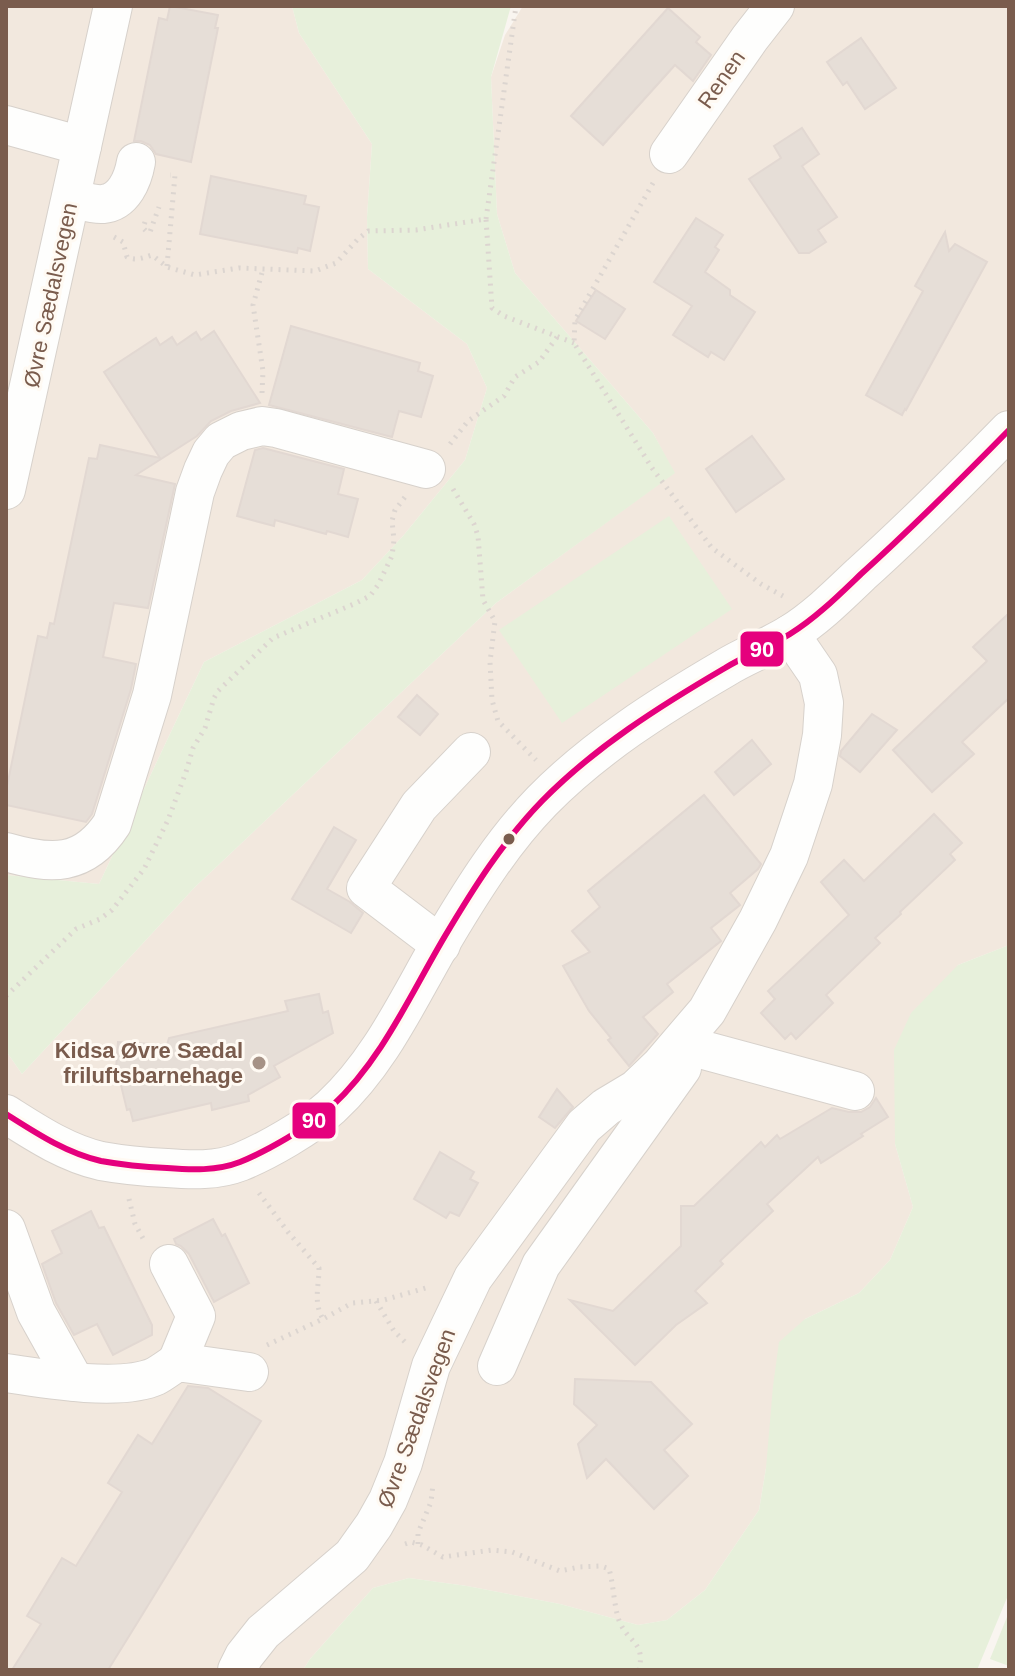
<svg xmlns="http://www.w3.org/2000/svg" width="1015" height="1676" font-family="Helvetica,sans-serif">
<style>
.residential{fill:#f2e8de}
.green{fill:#e7f0db}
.building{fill:#e6ded7;stroke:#e2d8d2;stroke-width:2}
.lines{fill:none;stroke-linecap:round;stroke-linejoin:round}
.minor-casing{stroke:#d7d1cb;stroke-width:40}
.path{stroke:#dcd5d0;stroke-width:5;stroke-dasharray:2 6;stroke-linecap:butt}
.minor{stroke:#fefefd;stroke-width:38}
.bus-1-casing{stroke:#fffaf3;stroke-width:12}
.bus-1{stroke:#e5007d;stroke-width:6}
.bus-dot{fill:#7a5c4d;stroke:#fffaf3;stroke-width:3}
.poi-dot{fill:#a69286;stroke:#fffaf3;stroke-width:3}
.labels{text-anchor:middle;stroke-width:6;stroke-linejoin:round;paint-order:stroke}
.street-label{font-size:22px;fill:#7a5c4d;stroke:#fffaf3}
.poi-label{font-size:22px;font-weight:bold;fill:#7a5c4d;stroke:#fffaf3;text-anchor:end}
.line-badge{stroke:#fffaf3;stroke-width:3}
.badge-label{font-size:22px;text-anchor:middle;font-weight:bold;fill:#fff}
</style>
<rect width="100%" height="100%" fill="#f9f5f0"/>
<!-- residential -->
<g class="residential">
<polygon points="6,6 292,6 299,33 372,144 367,217 368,269 467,344 487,388 465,460 403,536 362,580 204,662 99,884 6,875"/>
<polygon points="523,6 1009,6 1009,945 958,965 895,1144 913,1207 890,1260 859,1293 805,1319 766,1468 759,1510 705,1590 667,1620 638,1625 560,1604 467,1586 409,1578 373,1588 310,1659 303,1670 6,1670 6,1051 22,1074 195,887 496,603 674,473 653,433 515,273 497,214 491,77 505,35"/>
</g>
<!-- green -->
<g class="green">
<polygon points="292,6 511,6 491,77 497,214 515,273 653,433 675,473 496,603 195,887 22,1074 6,1051 6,875 99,884 204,662 362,580 403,536 465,460 487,388 467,344 368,269 367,217 372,144 299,33"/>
<polygon points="669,516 732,609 562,723 499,630"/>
<polygon points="1009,945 1009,1593 977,1670 303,1670 310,1659 373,1588 409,1578 467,1586 560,1604 638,1625 667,1620 705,1590 759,1510 766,1468 773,1386 779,1342 805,1319 859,1293 890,1260 913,1207 895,1144 894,1050 911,1013 958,965"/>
<polygon points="1009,1612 1009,1666 990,1659"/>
</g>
<!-- building -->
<g class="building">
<polygon points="170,6 218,15 215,28 218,28 191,162 156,154 150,145 141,141 134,141 159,18 167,20"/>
<polygon points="668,8 700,37 696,42 711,55 693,81 675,65 603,145 571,116"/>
<polygon points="861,38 896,88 865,109 847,82 843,85 827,62"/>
<polygon points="802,128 819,154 802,166 837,217 818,230 826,242 809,253 799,253 749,179 781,158 774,146"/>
<polygon points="211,176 306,196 304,204 319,207 310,251 298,248 297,253 200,234"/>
<polygon points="696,218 723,235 715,247 719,250 705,272 730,290 730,295 755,312 724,360 711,352 708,357 673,335 692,306 654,282"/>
<polygon points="945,232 949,251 955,244 987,262 906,410 905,409 902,415 866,395 923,291 915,286"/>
<polygon points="596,290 625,309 605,339 576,321"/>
<polygon points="291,326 420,363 418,371 433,376 421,417 399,411 392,437 269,405"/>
<polygon points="214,331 260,403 231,411 211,421 197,436 136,475 175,484 148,608 114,603 103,657 136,664 131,689 92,814 86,822 6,805 6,791 38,636 47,638 50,623 54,624 89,458 97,459 100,445 160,458 104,372 156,338 160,345 172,337 177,345 196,332 201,340"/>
<polygon points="752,436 784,479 736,512 706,469"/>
<polygon points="263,448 344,469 338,494 358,499 348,537 327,531 326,534 275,520 274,526 237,516 255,450"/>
<polygon points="1009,613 1009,698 962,742 974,754 932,792 893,750 987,661 973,647"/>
<polygon points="417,695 438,714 420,735 398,717"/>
<polygon points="872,714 897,730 860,772 840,756 841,751"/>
<polygon points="752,740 771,764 734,795 715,772"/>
<polygon points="704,795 761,864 758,869 730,893 740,905 711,928 721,941 667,984 673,992 643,1017 658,1034 629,1066 608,1040 611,1038 589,1011 563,966 590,952 572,931 600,907 588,891"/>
<polygon points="934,814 962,843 950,854 955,860 900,912 901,914 875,938 880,943 826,995 833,1003 796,1039 791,1033 785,1039 761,1013 775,999 768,991 849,915 821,882 844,860 864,881"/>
<polygon points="334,827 356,840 327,889 350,902 363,913 351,933 292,899"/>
<polygon points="319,994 323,1013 328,1011 333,1033 274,1066 280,1077 248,1095 249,1101 212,1110 211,1103 133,1121 130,1109 127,1110 120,1081 115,1082 118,1042 167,1045 169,1038 288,1011 285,1001"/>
<polygon points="557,1089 573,1107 555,1128 539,1117"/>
<polygon points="876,1098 888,1117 861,1134 863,1136 821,1163 818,1157 767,1204 773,1211 720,1261 723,1264 695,1291 707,1303 676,1325 635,1365 570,1300 613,1311 681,1246 681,1206 694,1206 761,1142 765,1147 777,1135 780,1139 832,1108 849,1112 861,1112 870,1107"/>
<polygon points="440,1152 474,1172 470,1179 478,1183 459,1216 450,1212 446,1218 414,1199"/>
<polygon points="91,1211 99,1228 104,1227 152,1325 152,1335 113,1355 97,1324 74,1335 56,1303 42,1264 62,1253 52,1231"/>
<polygon points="213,1219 222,1236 225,1234 249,1283 214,1302 189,1254 181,1246 176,1244 174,1239"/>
<polygon points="575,1379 651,1382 692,1424 664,1450 688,1476 654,1509 606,1459 587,1478 578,1444 597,1425 574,1404"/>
<polygon points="188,1386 208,1388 261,1421 139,1620 108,1670 12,1670 41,1624 27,1616 62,1558 76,1566 122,1492 108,1483 138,1435 152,1444"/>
</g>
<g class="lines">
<!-- minor casing -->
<g class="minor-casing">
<g id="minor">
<polyline points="6,125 82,146"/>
<polyline points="669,154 750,38 775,6"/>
<path d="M71,198C81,200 93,205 103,204C124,202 133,179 136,162"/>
<polyline points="6,490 113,6"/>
<path d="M6,852C51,865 84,867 112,824L152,695L195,492L203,470L211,453L221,441L241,431L262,426L276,428L426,469"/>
<polyline points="441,945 366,888 419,806 471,752"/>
<polyline points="696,1048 855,1091"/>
<path d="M6,1114C36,1133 66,1153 101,1161C123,1165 145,1167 167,1168C191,1170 217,1171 240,1162C267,1151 309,1127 331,1107C382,1060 410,995 445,936C473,889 503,841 542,801C595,747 660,706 725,668C746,655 769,647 790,634C816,618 839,595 861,574C912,528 961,479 1009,430"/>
<polyline points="6,1229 36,1312 75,1382"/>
<polyline points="169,1264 196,1316 177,1362"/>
<polyline points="497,1366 541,1265 682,1068"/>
<path d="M6,1373C44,1379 122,1392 156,1376C163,1372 170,1367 177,1362L249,1372"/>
<polyline points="237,1670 244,1656 263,1632 352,1556 374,1525 388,1500 403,1463 431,1366 473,1278 584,1126 606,1107 636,1089 660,1066 707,1011 758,920 789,856 813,784 822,735 824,703 818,675 790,634"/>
</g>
</g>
<!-- path -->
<g class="path">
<polyline points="653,183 575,320 574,343 652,468 712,548 761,584 783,596"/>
<polyline points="486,219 516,6"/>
<polyline points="145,222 143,228 147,232 150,232 159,207"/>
<path d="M114,237L123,242L127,257C136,261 142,258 152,255L167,267L195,275L239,268L315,271L336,263L357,240L368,231L416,230L486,219L492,308L504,316L574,343"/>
<polyline points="167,266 175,175 170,175"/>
<polyline points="262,393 263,371 253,305 263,269"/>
<polyline points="450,444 468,421 504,396 515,377 539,362 557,337"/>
<polyline points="453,489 474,524 478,536 483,600 495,621 490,662 492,700 498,721 536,760"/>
<polyline points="6,996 76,929 100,919 112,910 144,869 168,820 186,772 193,748 205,728 214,698 218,691 273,638 354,604 370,596 378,585 392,556 394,540 392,521 395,510 405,497"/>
<path d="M259,1193L288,1232L319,1268C319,1287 313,1302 323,1319"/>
<polyline points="129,1199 135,1224 145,1242"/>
<polyline points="376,1301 394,1331 405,1342"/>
<polyline points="267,1345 323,1319 352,1303 384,1300 429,1287"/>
<path d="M405,1544L411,1542L422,1545L443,1557L492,1550L512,1552L560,1571L579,1567L601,1566L609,1569C614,1585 614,1612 621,1625C631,1644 645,1643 639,1670"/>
<polyline points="418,1544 418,1533 431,1502 433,1484"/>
</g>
<!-- minor -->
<use href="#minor" class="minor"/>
<!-- bus-1 casing -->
<g class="bus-1-casing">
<path id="bus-1" d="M6,1114C36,1133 66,1153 101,1161C123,1165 145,1167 167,1168C191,1170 217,1171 240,1162C267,1151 309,1127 331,1107C382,1060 410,995 445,936C473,889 503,841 542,801C595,747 660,706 725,668C746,655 769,647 790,634C816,618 839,595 861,574C912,528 961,479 1009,430"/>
</g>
<!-- bus-1 -->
<use href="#bus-1" class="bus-1"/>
</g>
<!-- markers -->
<circle class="bus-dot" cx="509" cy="839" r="7"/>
<circle class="poi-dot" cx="259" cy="1063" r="8"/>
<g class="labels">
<!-- street labels -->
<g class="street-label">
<text transform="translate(721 79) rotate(-55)" y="8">Renen</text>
<text transform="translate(50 295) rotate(-78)" y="8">Øvre Sædalsvegen</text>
<text transform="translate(416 1418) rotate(-70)" y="8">Øvre Sædalsvegen</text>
</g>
<!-- poi labels -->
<g class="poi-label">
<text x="243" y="1058">Kidsa Øvre Sædal<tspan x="243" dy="25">friluftsbarnehage</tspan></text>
</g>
</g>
<g class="line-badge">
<rect x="739" y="630" width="46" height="38" rx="8" fill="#e5007d"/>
<rect x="291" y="1101" width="46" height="39" rx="8" fill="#e5007d"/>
</g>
<g class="badge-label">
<text x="762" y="657">90</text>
<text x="314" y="1128">90</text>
</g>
<!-- border -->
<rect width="1015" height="1676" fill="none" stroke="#7a5c4d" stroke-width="16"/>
</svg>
